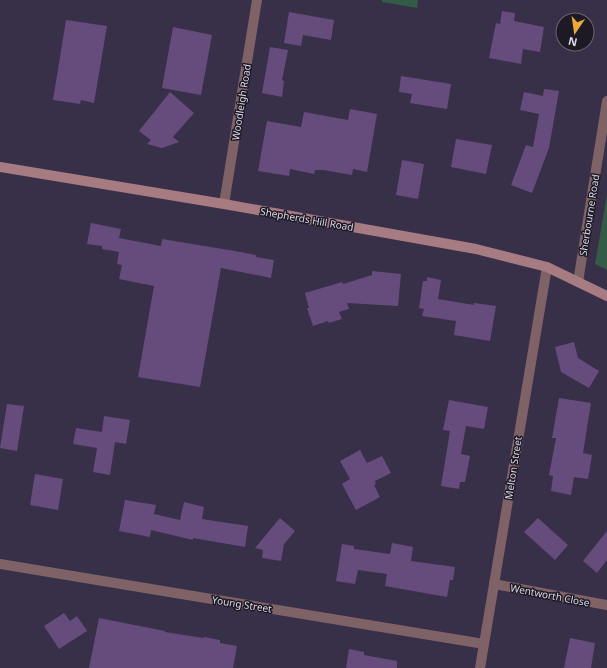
<svg xmlns="http://www.w3.org/2000/svg" width="607" height="668" font-family="'Noto Sans',sans-serif">
<style>
.green{fill:#335b45}
.building{fill:#664c7c}
.lines{fill:none;stroke-linecap:round;stroke-linejoin:round}
.minor{stroke:#7e6266;stroke-width:10}
.secondary{stroke:#a67b81;stroke-width:10}
.labels{text-anchor:middle;stroke-width:3;stroke-linejoin:round;paint-order:stroke}
.street-label{font-size:10px;fill:#ddd8e8;stroke:#1d1a25}
</style>
<rect width="100%" height="100%" fill="#382f49"/>
<!-- green -->
<g class="green">
<polygon points="382,0 418,0 417,8 382,2"/>
<polygon points="607,194 607,270 595,264"/>
</g>
<!-- building -->
<g class="building">
<polygon points="502,11 515,13 514,21 544,27 540,52 523,49 521,64 489,58 496,23 500,24"/>
<polygon points="289,12 334,20 331,40 303,35 301,46 284,43"/>
<polygon points="66,20 107,26 94,103 81,100 80,104 53,100"/>
<polygon points="173,27 212,35 201,95 162,88"/>
<polygon points="270,47 288,50 282,80 284,81 282,97 262,93"/>
<polygon points="401,76 451,84 447,109 410,103 412,94 399,92"/>
<polygon points="544,89 559,91 549,148 532,193 511,185 526,145 533,147 539,114 520,110 524,92 543,96"/>
<polygon points="170,92 194,113 173,137 179,142 162,148 147,144 151,140 139,131"/>
<polygon points="350,109 377,114 367,172 353,169 352,175 323,170 315,170 314,174 290,169 289,176 258,171 267,121 301,127 304,112 348,120"/>
<polygon points="456,139 492,145 486,174 451,167"/>
<polygon points="402,160 424,164 418,199 396,195"/>
<polygon points="91,223 121,229 119,238 161,246 162,239 235,251 256,255 256,257 274,260 271,278 221,268 200,387 138,377 154,286 119,279 122,265 117,264 119,252 102,249 102,246 87,244"/>
<polygon points="372,271 401,274 398,306 347,303 349,309 339,312 342,319 329,323 328,321 313,326 307,308 309,308 305,293 342,282 343,284 372,275"/>
<polygon points="427,277 441,280 438,299 474,305 474,303 496,306 490,341 454,335 456,321 422,316 424,309 419,308 423,281 427,281"/>
<polygon points="574,342 578,358 599,371 589,388 561,372 555,347"/>
<polygon points="559,398 591,403 583,453 592,455 588,479 574,477 571,495 551,491 553,476 549,475 556,438 552,438"/>
<polygon points="449,400 488,407 484,429 466,426 461,454 470,456 465,482 460,482 459,489 441,486 450,431 443,430"/>
<polygon points="7,404 24,406 17,451 0,448"/>
<polygon points="104,416 130,420 126,444 115,442 110,475 93,472 97,448 73,444 76,428 102,432"/>
<polygon points="360,450 367,463 382,456 391,473 375,481 376,484 374,485 380,497 356,510 342,484 350,479 340,461"/>
<polygon points="35,474 63,479 58,510 30,505"/>
<polygon points="125,500 156,505 154,514 180,520 184,502 204,507 202,519 248,526 245,547 193,538 193,540 151,530 150,537 119,531"/>
<polygon points="280,518 295,531 284,544 281,561 262,558 263,550 255,548"/>
<polygon points="538,518 568,545 555,560 524,532"/>
<polygon points="607,531 607,560 597,573 583,561"/>
<polygon points="392,543 413,547 411,561 455,567 453,580 450,580 447,597 385,586 387,574 358,570 355,584 336,581 342,544 354,546 354,549 390,554"/>
<polygon points="64,613 70,621 77,616 87,631 59,649 44,626"/>
<polygon points="99,618 165,631 165,632 203,638 204,637 220,640 220,643 237,646 233,668 89,668"/>
<polygon points="570,638 595,643 591,668 564,668"/>
<polygon points="349,649 364,652 364,655 397,661 397,668 346,668"/>
</g>
<g class="lines">
<!-- minor -->
<g class="minor">
<polyline points="224,204 257,0"/>
<polyline points="578,282 607,101"/>
<polyline points="0,564 484,644"/>
<polyline points="494,584 607,605"/>
<polyline points="480,668 547,267"/>
</g>
<!-- secondary -->
<polyline class="secondary" points="0,167 224,204 476,249 547,267 607,296"/>
</g>
<g class="labels">
<!-- street labels -->
<g class="street-label">
<text transform="translate(241 102) rotate(-81)" y="4">Woodleigh Road</text>
<text transform="translate(589 215) rotate(-81)" y="4">Sherbourne Road</text>
<text transform="translate(307 219) rotate(10)" y="4">Shepherds Hill Road</text>
<text transform="translate(513 468) rotate(-81)" y="4">Melton Street</text>
<text transform="translate(550 595) rotate(11)" y="4">Wentworth Close</text>
<text transform="translate(242 604) rotate(9)" y="4">Young Street</text>
</g>
</g>
<!-- north arrow -->
<g transform="translate(575 32) rotate(193)"><circle r="19" fill="#1d1a25" stroke="#6a6673"/>
<path d="M0-3L7 15L0 10L-7 15Z" fill="#eaaa39"/>
<text y="-6" font-size="11" font-weight="bold" text-anchor="middle" fill="#ddd8e8">N</text>
</g>
</svg>
